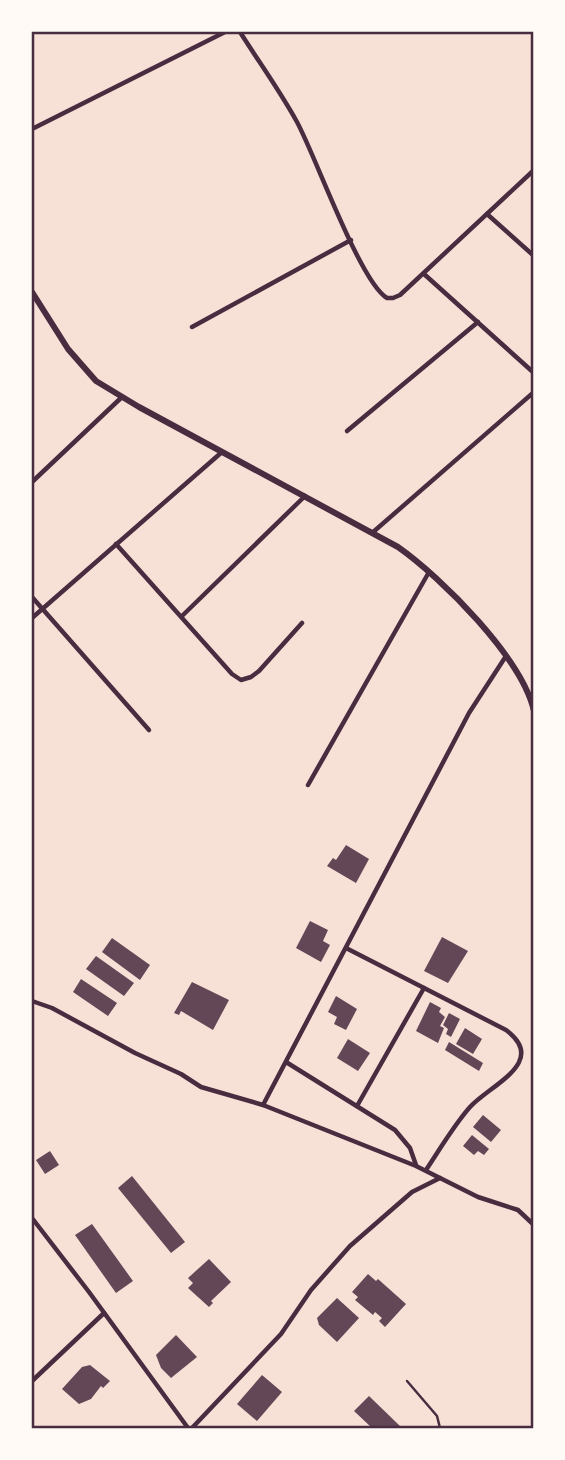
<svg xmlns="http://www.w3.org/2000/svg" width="565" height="1460" font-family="'Open Sans',sans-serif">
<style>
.building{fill:#644757}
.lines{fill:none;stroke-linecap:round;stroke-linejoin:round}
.service{stroke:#4a2c40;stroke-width:2.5}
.minor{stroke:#4a2c40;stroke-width:4.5}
.tertiary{stroke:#4a2c40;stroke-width:6}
.neatline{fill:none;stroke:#4a2c40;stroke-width:2.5}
</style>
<rect width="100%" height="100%" fill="#f7e1d7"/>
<!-- building -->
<g class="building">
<polygon points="346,845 369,859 356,883 327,866 333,858 336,860"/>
<polygon points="310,921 328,930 323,941 330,945 321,962 296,948"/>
<polygon points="442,937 468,951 448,983 424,971"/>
<polygon points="112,938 150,965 140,980 102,952"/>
<polygon points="96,956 134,983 124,996 86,969"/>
<polygon points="81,979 117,1003 108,1016 73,992"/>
<polygon points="192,982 229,1000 213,1030 181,1011 179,1015 174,1013"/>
<polygon points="336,996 357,1009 346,1030 334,1024 337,1017 328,1012"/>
<polygon points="430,1002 441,1008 439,1012 445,1017 440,1026 444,1028 438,1043 416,1031"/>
<polygon points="449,1013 460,1019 451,1037 446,1034 448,1029 443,1025"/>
<polygon points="465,1028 482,1039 473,1054 456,1044"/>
<polygon points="348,1039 370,1053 358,1071 337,1058"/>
<polygon points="449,1042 483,1063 479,1071 445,1050"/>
<polygon points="483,1115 501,1130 491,1142 473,1127"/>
<polygon points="472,1135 489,1149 484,1155 478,1151 474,1155 463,1146"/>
<polygon points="50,1151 59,1165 45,1174 36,1160"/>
<polygon points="132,1176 185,1242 171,1253 118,1188"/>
<polygon points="92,1224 133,1281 116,1293 75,1235"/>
<polygon points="209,1259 231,1282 211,1301 213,1303 209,1307 188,1288 193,1283 188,1278"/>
<polygon points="368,1274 376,1281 378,1279 406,1304 385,1327 379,1321 382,1318 375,1312 373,1315 355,1300 358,1297 352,1292"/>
<polygon points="337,1298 359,1318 337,1342 319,1325 317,1318"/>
<polygon points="176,1335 197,1357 171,1378 161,1368 156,1355"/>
<polygon points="90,1365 110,1381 103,1388 101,1386 91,1399 79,1404 62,1389 82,1367"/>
<polygon points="262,1375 282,1392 257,1421 237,1404"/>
<polygon points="369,1396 402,1428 372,1428 354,1411"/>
</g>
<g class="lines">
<!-- service -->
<polyline class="service" points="407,1381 437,1416 440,1428"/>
<!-- minor -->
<g class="minor">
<path d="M240,32C259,62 280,91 297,122C316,157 360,282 387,298H393L400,295L534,170"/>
<polyline points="32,129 225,32"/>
<polyline points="487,214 534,256"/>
<polyline points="424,274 534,373"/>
<polyline points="192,327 351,240"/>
<polyline points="347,431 478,322"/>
<polyline points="32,482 122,397"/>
<polyline points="372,533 534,392"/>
<polyline points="116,544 232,674 241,680 251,677 259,671 302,623"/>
<polyline points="32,597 149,730"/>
<polyline points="182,616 305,496"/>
<polyline points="32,618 222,452"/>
<polyline points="308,785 429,572"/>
<path d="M346,948L506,1030C549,1062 490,1085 470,1107C454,1125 440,1149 426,1170"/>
<polyline points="32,1001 52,1008 135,1053 181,1074 201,1087 263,1105 416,1166 478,1197 518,1210 534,1225"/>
<polyline points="286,1062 395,1130 410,1148 416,1165"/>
<polyline points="263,1105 469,713 506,656"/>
<polyline points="357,1106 424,988"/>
<polyline points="32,1218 89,1292 188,1428"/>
<polyline points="32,1381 104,1313"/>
<polyline points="192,1428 281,1334 311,1290 350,1246 412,1192 440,1178"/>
</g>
<!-- tertiary -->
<path class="tertiary" d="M32,292L68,349L96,381L139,407L398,547C442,578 522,658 534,711"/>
</g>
<!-- border -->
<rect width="565" height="1460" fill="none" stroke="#fffaf5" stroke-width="66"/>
<rect x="33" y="33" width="499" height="1394" class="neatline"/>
</svg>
